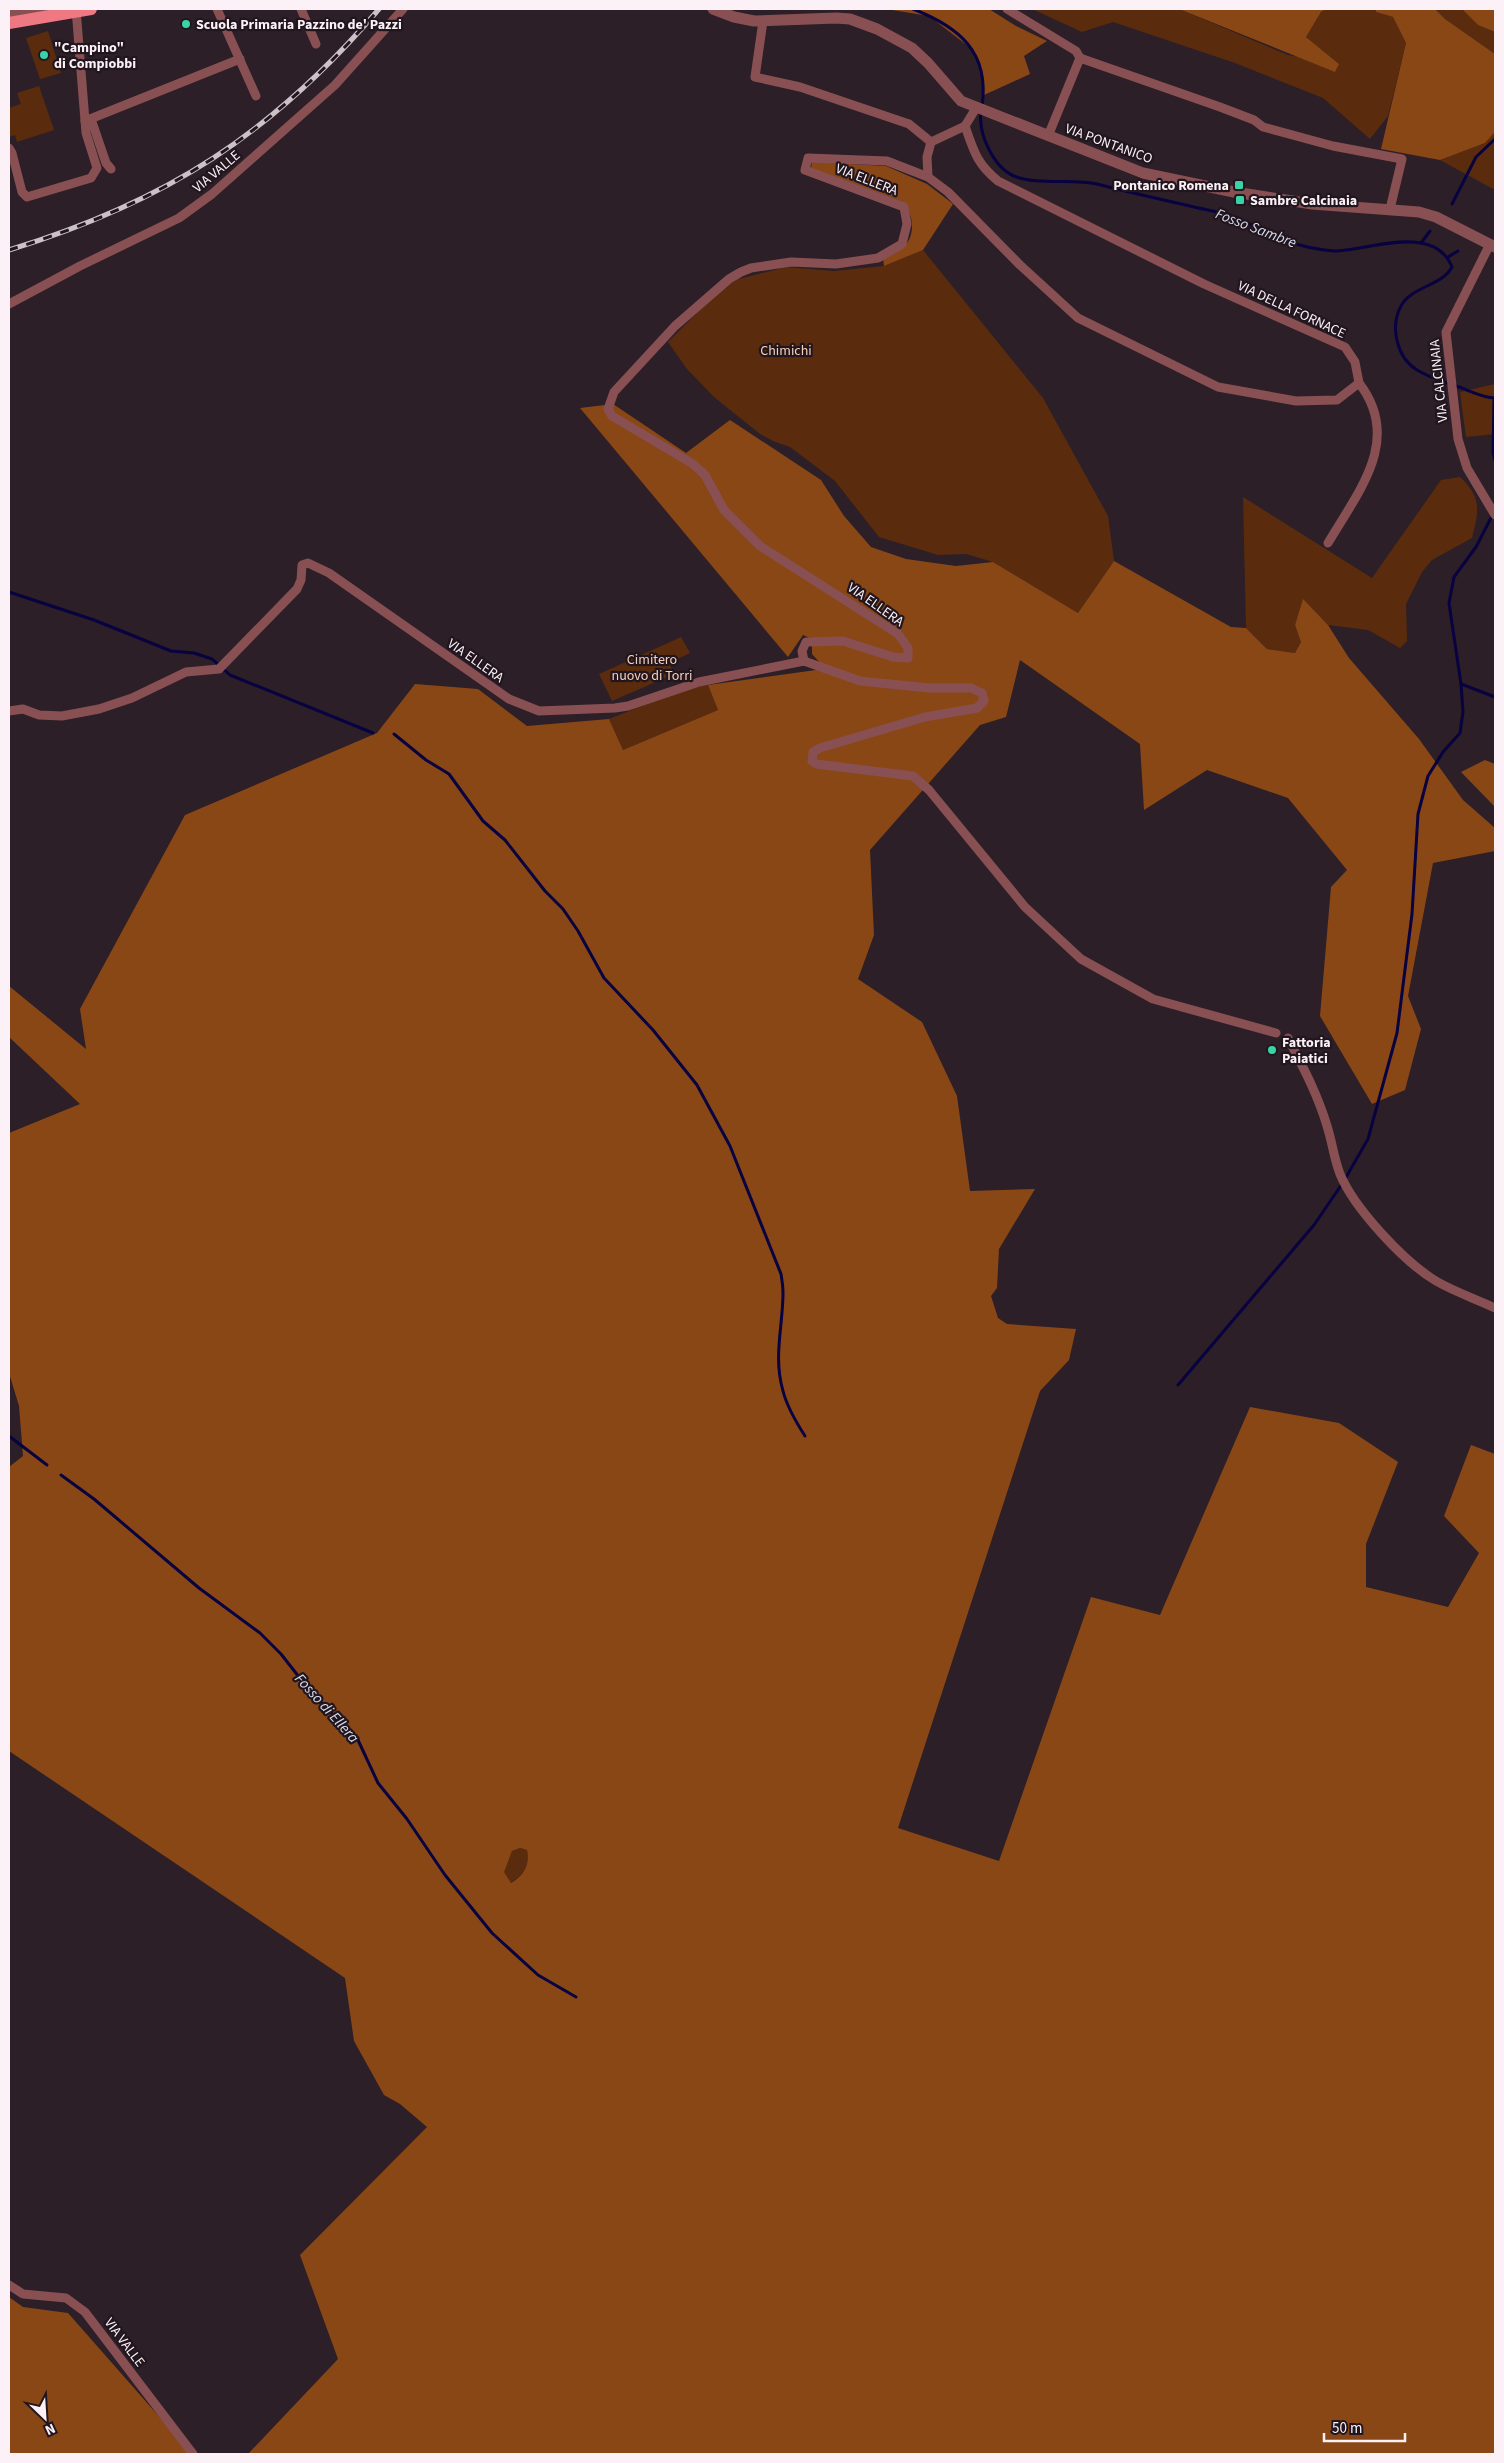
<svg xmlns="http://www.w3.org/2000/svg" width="1504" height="2463" font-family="'Source Sans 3',sans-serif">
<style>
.green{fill:#5a2c0d}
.forest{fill:#8a4716;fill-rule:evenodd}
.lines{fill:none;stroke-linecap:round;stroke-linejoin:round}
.stream{stroke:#080240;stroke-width:3}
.minor{stroke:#895053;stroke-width:9}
.tertiary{stroke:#895053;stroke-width:11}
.primary{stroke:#ee7982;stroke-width:12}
.rail-casing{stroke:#ccc1c7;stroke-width:5}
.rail{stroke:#22161e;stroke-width:3;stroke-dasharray:9;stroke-linecap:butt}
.poi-dot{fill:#38d4a6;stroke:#22161e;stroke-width:2}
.labels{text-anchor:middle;stroke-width:4.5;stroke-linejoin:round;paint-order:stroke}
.poi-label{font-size:14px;font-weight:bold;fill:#fbf1f7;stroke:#22161e;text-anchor:start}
.street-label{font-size:14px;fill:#fbf1f7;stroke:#22161e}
.park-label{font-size:14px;fill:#f8d0b9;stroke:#22161e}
.water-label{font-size:15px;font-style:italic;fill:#d7ddf1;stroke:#22161e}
</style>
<rect width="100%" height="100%" fill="#2c1f27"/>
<!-- green -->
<g class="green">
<polygon points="1032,9 1179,9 1288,55 1339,64 1306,37 1321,12 1326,9 1376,9 1376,12 1393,17 1406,43 1388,116 1370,139 1323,98 1235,63 1113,22 1082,32"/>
<polygon points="1435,9 1462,9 1478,25 1495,32 1495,54 1445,19"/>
<polygon points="48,31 61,73 40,79 26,38"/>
<polygon points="39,86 54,130 17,142 15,135 9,137 9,108 21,104 17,93"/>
<polygon points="1495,132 1495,190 1440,160 1485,143"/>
<polygon points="923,250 1043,398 1108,516 1114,561 1078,613 993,562 966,554 938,555 879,537 835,481 790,447 773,441 760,434 714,397 687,369 668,342 723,287 739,279 786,267 834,271 884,266"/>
<polygon points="1495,384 1495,434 1466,437 1460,392"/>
<path d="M1460,477C1482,497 1479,511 1472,538L1432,560L1422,572L1406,604L1407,641L1400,648L1368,630L1328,625L1303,600L1295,625L1301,642L1295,653L1267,649L1246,628L1243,497L1372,578L1441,480Z"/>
<polygon points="681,637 690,653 669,663 674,674 612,701 599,674"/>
<polygon points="708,685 718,710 623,750 609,719 687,688"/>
<path d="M520,1848L527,1850C530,1866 523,1875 510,1883L503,1872L512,1851Z"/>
</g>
<!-- forest -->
<g class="forest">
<polygon points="886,9 989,9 1016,26 1047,41 1024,56 1030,74 984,95 980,62 972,49 929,16"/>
<polygon points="1179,9 1326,9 1321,12 1306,37 1339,64 1335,72"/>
<polygon points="1376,9 1435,9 1445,19 1495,54 1495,132 1485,143 1440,160 1381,149 1406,43 1393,17 1376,12"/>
<polygon points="1462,9 1495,9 1495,32 1478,25"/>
<path d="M812,162L886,166L927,184L953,204L923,250L884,266L883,259C890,255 902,250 907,243C916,230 912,213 903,202L811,168Z"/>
<path d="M613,404L686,453L730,420L821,480L844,516L871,547L906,559L956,566L993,562L1078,613L1114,561L1231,627L1246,628L1267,649L1295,653L1301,642L1295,625L1303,599L1328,625L1349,658L1419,739L1463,800L1495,828V851L1433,863L1408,996L1421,1029L1405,1090L1372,1104L1320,1016L1331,887L1347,870L1288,798L1207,770L1144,810L1140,744L1020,660L1006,717L980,725L870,850L874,935L858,979L922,1022L957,1096L970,1191L1035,1189L999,1249L997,1288L991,1296L998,1318L1007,1324L1076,1329L1069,1360L1040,1391L898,1828L999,1861L1091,1597L1160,1615L1250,1407L1339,1423L1398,1462L1366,1544V1587L1448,1607L1479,1553L1444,1516L1471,1445L1495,1454V2454H248L338,2359L300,2255L427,2127L400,2104L384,2095L354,2041L345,1978L9,1751V1467L23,1456L19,1406L9,1373V1133L80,1104L9,1037V986L86,1049L80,1009L185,815L377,733L415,684L478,689L527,726L609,719L623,750L718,710L708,685L816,670L821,664L812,654V639L803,635L788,657L580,408ZM520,1848L527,1850C530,1865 524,1875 511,1883L504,1872L512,1851Z"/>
<polygon points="1485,760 1495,764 1495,807 1461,772"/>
<polygon points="9,2297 23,2307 68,2313 192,2454 9,2454"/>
</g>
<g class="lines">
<!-- stream -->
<g class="stream">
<path d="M913,9C959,27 990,52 982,106"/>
<path d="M981,112C978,133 993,167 1014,176C1035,185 1074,179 1097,184C1128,192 1159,199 1190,206C1205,210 1223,212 1237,218C1258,227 1277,241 1300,245C1310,248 1323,250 1334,251C1367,251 1434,222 1452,267C1442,286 1412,286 1401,306C1390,326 1396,357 1417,370C1430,378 1445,382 1459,387C1470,391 1483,398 1495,398"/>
<polyline points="1452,204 1476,157 1495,139"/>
<polyline points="1421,243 1430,231"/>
<polyline points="1448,257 1458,251"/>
<polyline points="1494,399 1493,453 1495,461"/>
<polyline points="1493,514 1476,547 1454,577 1449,603 1461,684 1495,697"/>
<polyline points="9,592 94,620 171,651 194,653 212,659 230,675 373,733"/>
<path d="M394,734L426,760L449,774L483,821L505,840L545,891L563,909L578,931L604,978L653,1030L697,1085L730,1146L781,1274C782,1280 783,1287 783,1293C783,1326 773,1357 783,1391C787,1407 796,1422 805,1436"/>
<polyline points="1345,1179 1368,1139 1397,1033 1412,914 1418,814 1428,776 1443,752 1460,733 1463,712 1461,684"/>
<polyline points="1178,1385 1314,1225 1342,1184"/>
<polyline points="9,1436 47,1465"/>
<polyline points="61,1475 94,1499 199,1588 260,1633 281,1654 310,1691 358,1740 378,1783 407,1819 445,1875 492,1933 538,1975 576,1997"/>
</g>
<!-- minor -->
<g class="minor">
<polyline points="217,9 256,96"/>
<polyline points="301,9 316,44"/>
<polyline points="1007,9 1076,51 1080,58 1048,136"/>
<polyline points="9,14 53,9"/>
<polyline points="763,21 755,77 800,87 909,124 931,142"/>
<polyline points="1080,58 1220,107 1254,120 1263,127 1333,146 1402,159 1390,209"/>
<polyline points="91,119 106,163 111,169"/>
<polyline points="85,121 240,59"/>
<polyline points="9,148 12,153 22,192 27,197 91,178 97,168 86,133 76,9"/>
<polyline points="928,177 927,157 931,142 965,126 976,108"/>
<polyline points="1490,244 1446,332 1458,439 1467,468 1495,515"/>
<polyline points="9,304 80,266 179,218 212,194 335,85 403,9"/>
<path d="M1328,543C1358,492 1403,440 1359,383"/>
<path d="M804,661L802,651L806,642L843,641L893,657L908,658V648L898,634L760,546L724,510L705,475L693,464L612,416L608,409L614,392L675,326L729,279L741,272L751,268L791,262L836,264L878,258L902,244L907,224L904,207L805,170L808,158L887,161L928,177L948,192L1020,265L1078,318L1218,387L1296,401L1337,400L1359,383L1355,362L1345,347L1204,284L998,181C977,164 974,152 965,126"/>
<polyline points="804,661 860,681 929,688 971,688 982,693 984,701 977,708 925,717 820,748 813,752 812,761 816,764 913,776 929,790 1025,907 1081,959 1153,999 1276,1033"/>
<polyline points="9,711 23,709 39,715 62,716 99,709 132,698 186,672 219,669 297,589 301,580 302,565 308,563 329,573 509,699 539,711 615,708 628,706 699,682 804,661"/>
<path d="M1288,1038C1303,1067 1318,1095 1327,1126C1332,1141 1334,1159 1340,1174C1354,1208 1404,1262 1436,1281C1455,1292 1476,1299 1495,1308"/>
<polyline points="9,2285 23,2294 66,2298 85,2312 193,2454"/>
</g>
<!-- tertiary -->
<polyline class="tertiary" points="713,9 734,17 754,21 836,18 850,19 877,29 912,48 928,63 961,101 1143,173 1234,192 1312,204 1419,212 1436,217 1495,247"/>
<!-- primary -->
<polyline class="primary" points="9,23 91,9"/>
<!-- rail casing -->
<g class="rail-casing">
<path id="rail" d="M9,250C166,202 272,134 379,9"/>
</g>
<!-- rail -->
<use href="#rail" class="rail"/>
</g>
<!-- markers -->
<g class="poi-dot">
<circle cx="186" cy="24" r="5"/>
<circle cx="44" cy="55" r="5"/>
<rect x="1234" y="180" width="10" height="10" rx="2.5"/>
<rect x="1235" y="195" width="10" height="10" rx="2.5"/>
<circle cx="1272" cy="1050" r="5"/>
</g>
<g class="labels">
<!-- poi labels -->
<g class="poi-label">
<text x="196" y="29">Scuola Primaria Pazzino de' Pazzi</text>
<text x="54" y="52">"Campino"<tspan x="54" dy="16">di Compiobbi</tspan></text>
<text x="1229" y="190" text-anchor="end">Pontanico Romena</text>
<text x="1250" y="205">Sambre Calcinaia</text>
<text x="1282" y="1047">Fattoria<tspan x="1282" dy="16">Paiatici</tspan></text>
</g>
<!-- street labels -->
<g class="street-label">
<text transform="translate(1109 143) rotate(20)" y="5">VIA PONTANICO</text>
<text transform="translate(216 171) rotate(-40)" y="5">VIA VALLE</text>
<text transform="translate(867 179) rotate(21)" y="5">VIA ELLERA</text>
<text transform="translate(1292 309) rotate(25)" y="5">VIA DELLA FORNACE</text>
<text transform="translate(1438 381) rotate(-96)" y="5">VIA CALCINAIA</text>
<text transform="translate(876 604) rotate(35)" y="5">VIA ELLERA</text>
<text transform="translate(476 660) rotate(35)" y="5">VIA ELLERA</text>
<text transform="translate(125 2342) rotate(53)" y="5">VIA VALLE</text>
</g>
<!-- park labels -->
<g class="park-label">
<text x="786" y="355">Chimichi</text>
<text x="652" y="664">Cimitero<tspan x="652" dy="16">nuovo di Torri</tspan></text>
</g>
<!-- water labels -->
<g class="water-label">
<text transform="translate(1256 228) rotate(21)" y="5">Fosso Sambre</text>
<text transform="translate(327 1708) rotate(48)" y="5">Fosso di Ellera</text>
</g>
</g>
<!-- border -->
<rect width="1504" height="2463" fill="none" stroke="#fbf1f7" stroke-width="20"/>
<!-- north arrow -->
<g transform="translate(45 2418) rotate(155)" stroke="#22161e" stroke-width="4" paint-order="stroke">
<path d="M0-4L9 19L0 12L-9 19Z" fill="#fbf1f7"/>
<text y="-8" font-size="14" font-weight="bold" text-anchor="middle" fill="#fbf1f7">N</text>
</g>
<!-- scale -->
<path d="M1324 2433v8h81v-8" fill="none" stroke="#fbf1f7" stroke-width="2.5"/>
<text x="1332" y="2433" font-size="15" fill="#fbf1f7" stroke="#22161e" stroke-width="4" paint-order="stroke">50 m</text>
</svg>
